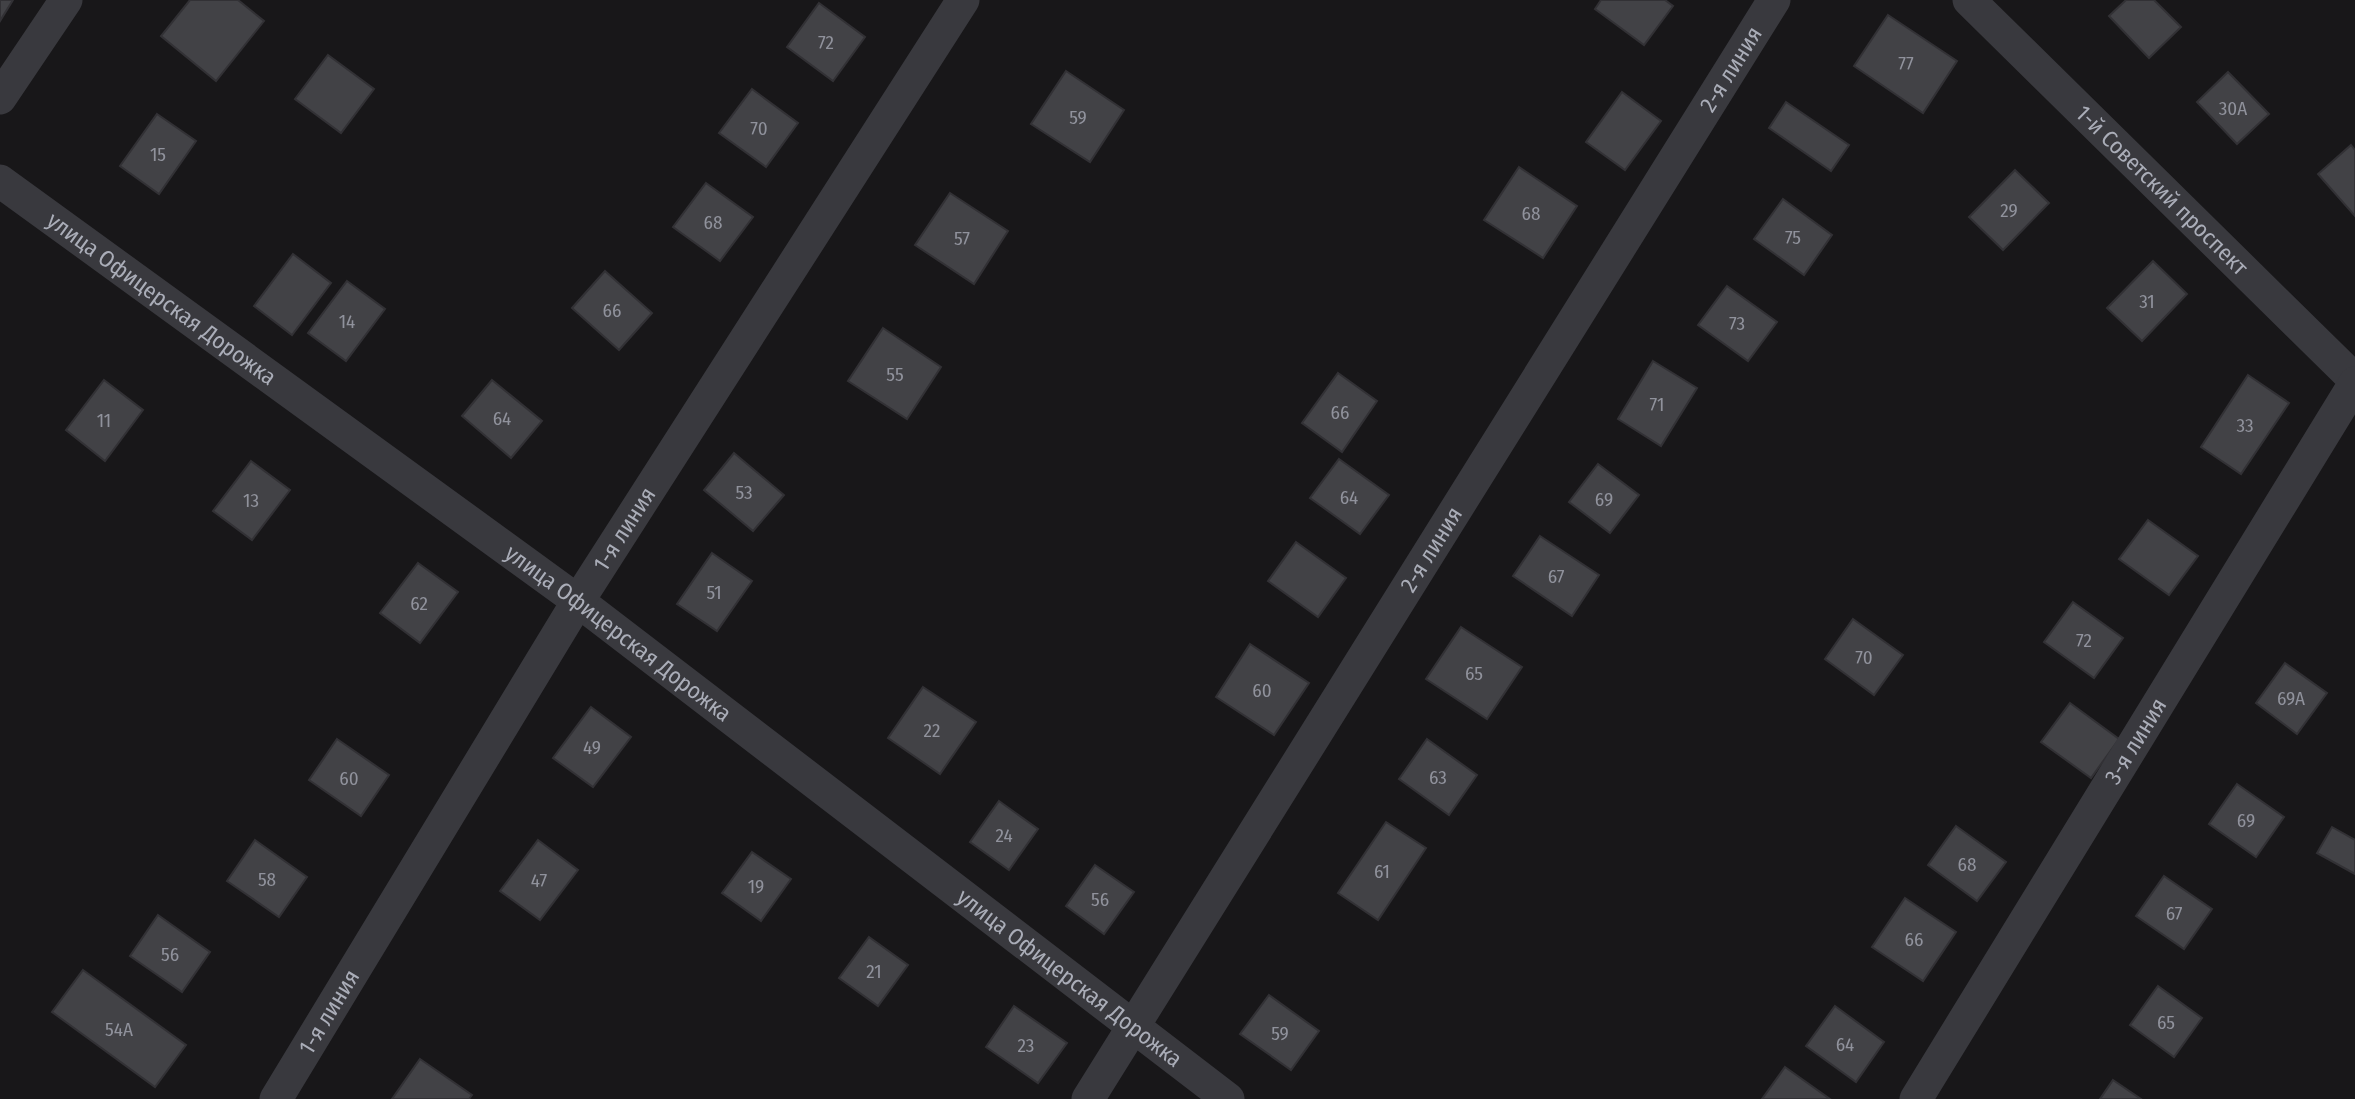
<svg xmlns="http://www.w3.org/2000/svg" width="2355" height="1099" font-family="'Fira Sans Condensed',sans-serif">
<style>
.building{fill:#424246;stroke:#323135;stroke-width:2}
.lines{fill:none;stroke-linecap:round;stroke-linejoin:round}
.street{stroke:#39393e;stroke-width:33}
.labels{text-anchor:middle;stroke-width:6;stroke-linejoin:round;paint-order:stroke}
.number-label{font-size:19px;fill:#90929c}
.street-label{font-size:23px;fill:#aaadb8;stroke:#131214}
</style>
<rect width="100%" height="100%" fill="#181719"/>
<!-- building -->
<g class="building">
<polygon points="0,0 13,0 0,21"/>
<polygon points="190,0 238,0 264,21 216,81 161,36"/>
<polygon points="1601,0 1665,0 1673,6 1644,45 1595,9"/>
<polygon points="2126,0 2154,0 2181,27 2149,58 2109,16"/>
<polygon points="819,3 865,37 833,81 787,47"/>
<polygon points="1888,15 1957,61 1923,113 1854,66"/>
<polygon points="328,55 374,89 341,133 295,99"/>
<polygon points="1066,71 1124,110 1090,162 1031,124"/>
<polygon points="2228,72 2269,114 2237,144 2197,102"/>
<polygon points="752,89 798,123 766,167 719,133"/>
<polygon points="1622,92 1661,121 1625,170 1586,142"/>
<polygon points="1786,102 1849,145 1831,171 1769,128"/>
<polygon points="157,114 196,141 159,194 120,166"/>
<polygon points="2351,145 2355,150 2355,216 2318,174"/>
<polygon points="1519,167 1577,206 1543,258 1484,220"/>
<polygon points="2015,170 2049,203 2003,250 1969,217"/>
<polygon points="706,183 753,217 720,261 673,227"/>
<polygon points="950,193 1008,231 974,284 915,245"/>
<polygon points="1783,199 1832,235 1804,275 1754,239"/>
<polygon points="293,254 331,283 292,335 254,306"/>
<polygon points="2153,261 2187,294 2142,341 2107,308"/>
<polygon points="605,271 652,313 619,350 572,308"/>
<polygon points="347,281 385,309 346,361 308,333"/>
<polygon points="1727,286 1777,322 1748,361 1698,325"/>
<polygon points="883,328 941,367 907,419 848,381"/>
<polygon points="1653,361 1697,388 1661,446 1618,419"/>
<polygon points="1338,373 1377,401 1342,452 1302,423"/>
<polygon points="2248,375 2289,403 2241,474 2201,447"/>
<polygon points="104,380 143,410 105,461 66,430"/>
<polygon points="492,380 542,421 511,458 462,416"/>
<polygon points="734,453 784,495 753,531 704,490"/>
<polygon points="1339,459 1389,495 1360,534 1310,498"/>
<polygon points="251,461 290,490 252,540 213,511"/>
<polygon points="1598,464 1639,495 1610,533 1569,502"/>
<polygon points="2148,520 2198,556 2169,595 2119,559"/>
<polygon points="1540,536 1599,575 1572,616 1513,576"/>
<polygon points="1296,542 1346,578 1318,617 1268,581"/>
<polygon points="712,553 752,581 717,631 677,604"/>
<polygon points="418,563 458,592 420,643 380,613"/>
<polygon points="2073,602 2123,638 2094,678 2044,642"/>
<polygon points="1853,619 1903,655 1874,695 1825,659"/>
<polygon points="1461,627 1522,667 1487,719 1426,679"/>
<polygon points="1250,644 1309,683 1274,735 1216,697"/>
<polygon points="2285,663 2327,693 2297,734 2256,703"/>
<polygon points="923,687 976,722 940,774 888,738"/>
<polygon points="2070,703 2119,739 2091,778 2041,742"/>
<polygon points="591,707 631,737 593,787 553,758"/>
<polygon points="337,739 389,775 361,816 309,780"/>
<polygon points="1427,739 1477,775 1449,815 1399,779"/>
<polygon points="2237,784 2284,817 2256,857 2209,824"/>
<polygon points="999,801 1038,829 1009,870 970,842"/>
<polygon points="1386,822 1426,848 1378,920 1338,893"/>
<polygon points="1956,826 2006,862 1977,901 1928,865"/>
<polygon points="2332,827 2355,840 2355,874 2317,853"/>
<polygon points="255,840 307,877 279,917 227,881"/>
<polygon points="538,840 578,870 540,920 500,891"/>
<polygon points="752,852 791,879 761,921 722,893"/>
<polygon points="1095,865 1134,892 1104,934 1066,906"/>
<polygon points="2164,876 2212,909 2184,949 2136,916"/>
<polygon points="1905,898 1956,932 1923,981 1872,947"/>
<polygon points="158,915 210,952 182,992 130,956"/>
<polygon points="869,937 908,965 878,1006 839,978"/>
<polygon points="83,970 186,1045 155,1087 52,1012"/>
<polygon points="2158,986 2202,1018 2174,1057 2130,1025"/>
<polygon points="1269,995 1319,1031 1291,1070 1240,1034"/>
<polygon points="1014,1006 1067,1043 1038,1083 986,1047"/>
<polygon points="1835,1006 1884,1042 1856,1082 1806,1046"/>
<polygon points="420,1059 472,1095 469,1099 392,1099"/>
<polygon points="1785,1067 1830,1099 1762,1099"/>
<polygon points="2113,1080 2141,1099 2100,1099"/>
</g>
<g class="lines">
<!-- street -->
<g class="street">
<path id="s1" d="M1969,0L2355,380"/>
<polyline points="0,98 66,0"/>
<path id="s2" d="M0,181L578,601L1228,1099"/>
<path id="s3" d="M276,1099L578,601L963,0"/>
<path id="s4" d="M1088,1099L1774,0"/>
<path id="s5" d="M1916,1099L2355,383"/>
</g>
</g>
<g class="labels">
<!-- number labels -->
<g class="number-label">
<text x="826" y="49">72</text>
<text x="1906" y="70">77</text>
<text x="2233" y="115">30А</text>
<text x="1078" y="124">59</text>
<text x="759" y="135">70</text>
<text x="158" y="161">15</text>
<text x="2009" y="217">29</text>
<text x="1531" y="220">68</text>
<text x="713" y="229">68</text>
<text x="1793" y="244">75</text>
<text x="962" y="245">57</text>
<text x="2147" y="308">31</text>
<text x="612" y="317">66</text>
<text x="347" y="328">14</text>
<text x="1737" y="330">73</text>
<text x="895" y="381">55</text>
<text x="1657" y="411">71</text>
<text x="1340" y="419">66</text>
<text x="502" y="425">64</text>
<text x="104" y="427">11</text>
<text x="2245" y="432">33</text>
<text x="744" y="499">53</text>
<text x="1349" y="504">64</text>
<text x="1604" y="506">69</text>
<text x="251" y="507">13</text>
<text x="1556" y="583">67</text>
<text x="714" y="599">51</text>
<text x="419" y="610">62</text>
<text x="2084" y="647">72</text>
<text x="1864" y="664">70</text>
<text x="1474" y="680">65</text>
<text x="1262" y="697">60</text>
<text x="2291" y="705">69А</text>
<text x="932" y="737">22</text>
<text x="592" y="754">49</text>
<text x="1438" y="784">63</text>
<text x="349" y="785">60</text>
<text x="2246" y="827">69</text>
<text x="1004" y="842">24</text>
<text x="1967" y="871">68</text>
<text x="1382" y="878">61</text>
<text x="267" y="886">58</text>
<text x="539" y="887">47</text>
<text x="756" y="893">19</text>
<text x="1100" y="906">56</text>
<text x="2174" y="920">67</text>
<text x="1914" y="946">66</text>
<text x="170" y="961">56</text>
<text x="874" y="978">21</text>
<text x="2166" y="1029">65</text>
<text x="119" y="1036">54А</text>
<text x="1280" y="1040">59</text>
<text x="1845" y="1051">64</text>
<text x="1026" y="1052">23</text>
</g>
<!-- street labels -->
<g class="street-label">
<text dy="8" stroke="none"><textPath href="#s4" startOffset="1214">2-я линия</textPath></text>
<text dy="8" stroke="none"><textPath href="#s1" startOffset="271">1-й Советский проспект</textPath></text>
<text dy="8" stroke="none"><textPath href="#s2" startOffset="200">улица Офицерская Дорожка</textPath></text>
<text dy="8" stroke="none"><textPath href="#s3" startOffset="668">1-я линия</textPath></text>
<text dy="8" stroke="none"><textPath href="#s4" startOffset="648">2-я линия</textPath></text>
<text dy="8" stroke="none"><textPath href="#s2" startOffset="766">улица Офицерская Дорожка</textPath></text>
<text dy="8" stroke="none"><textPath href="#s5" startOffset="420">3-я линия</textPath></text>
<text dy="8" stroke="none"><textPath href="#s2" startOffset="1334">улица Офицерская Дорожка</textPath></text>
<text dy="8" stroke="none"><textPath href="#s3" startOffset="102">1-я линия</textPath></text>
</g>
</g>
</svg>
